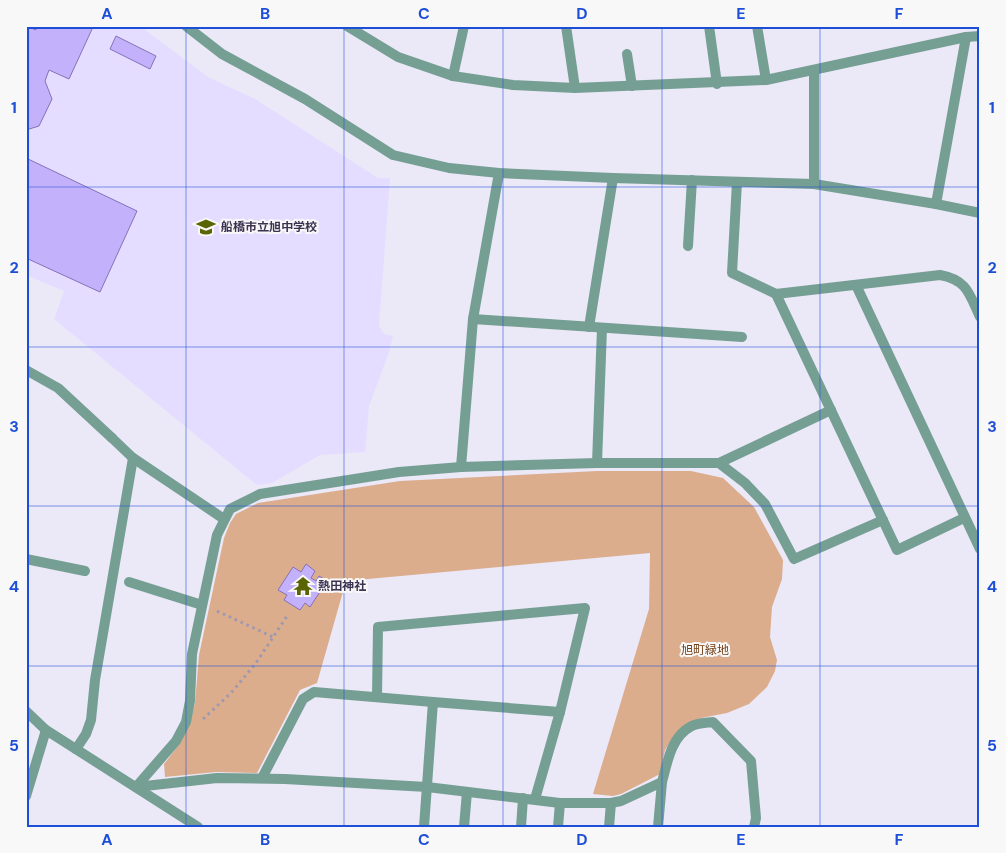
<svg xmlns="http://www.w3.org/2000/svg" width="1006" height="853" font-family="'DM Sans','Noto Sans JP',sans-serif">
<style>
.built{fill:#e5ddff}
.green{fill:#dbad8d}
.building{fill:#c4b1fc;stroke:#8571b7}
.lines{fill:none;stroke-linecap:round;stroke-linejoin:round}
.path{stroke:#9e98af;stroke-width:3;stroke-dasharray:2.5 4;stroke-linecap:butt}
.service{stroke:#769f94;stroke-width:10}
.minor{stroke:#769f94;stroke-width:10}
.grid{fill:none;stroke:#1d4ed8;stroke-width:1;stroke-opacity:0.55}
.labels{text-anchor:middle;stroke-width:4;stroke-linejoin:round;paint-order:stroke}
.poi-label{font-size:12px;font-weight:bold;fill:#3c3352;stroke:#f8f8f8;text-anchor:start}
.park-label{font-size:12px;fill:#744117;stroke:#f8f8f8}
.neatline{fill:none;stroke:#1d4ed8;stroke-width:2}
.grid-label{font-size:16px;text-anchor:middle;font-weight:bold;fill:#1d4ed8}
</style>
<rect width="100%" height="100%" fill="#ebe8f8"/>
<!-- built -->
<polygon class="built" points="26,26 140,26 208,77 255,99 378,178 390,178 379,326 384,334 393,336 389,352 369,406 365,452 320,455 272,483 257,485 54,319 64,291 26,275"/>
<!-- green -->
<polygon class="green" points="597,471 691,471 723,478 754,507 783,560 782,579 772,607 770,637 777,660 775,671 767,687 749,704 727,713 701,718 688,724 676,734 665,750 660,774 621,794 613,796 593,794 649,609 650,553 346,581 317,683 300,690 257,773 216,772 165,777 164,764 178,746 190,724 195,703 199,655 224,538 230,523 236,514 258,503 400,481"/>
<!-- building -->
<g class="building">
<polygon points="26,26 36,30 37,26 93,27 69,79 49,70 45,81 52,99 39,126 26,130"/>
<polygon points="116,36 156,56 150,69 110,49"/>
<polygon points="26,158 137,211 100,292 26,258"/>
<polygon points="306,564 315,571 311,578 316,581 319,576 327,581 310,607 305,603 300,610 284,600 287,595 278,590 293,567 301,572"/>
</g>
<g class="lines">
<!-- path -->
<g class="path">
<polyline points="217,611 273,637"/>
<polyline points="203,719 231,693 256,663 287,616"/>
</g>
<!-- service -->
<g class="service">
<polyline points="566,26 575,88"/>
<polyline points="709,26 717,84"/>
<polyline points="627,54 632,86"/>
<polyline points="814,70 814,184"/>
<polyline points="688,246 692,180"/>
<polyline points="473,319 742,337"/>
<polyline points="589,327 613,178"/>
<polyline points="26,370 58,388 112,438"/>
<polyline points="597,463 602,328"/>
<polyline points="719,463 745,483 765,504 794,559 883,520"/>
<polyline points="461,467 473,319 499,173"/>
<polyline points="129,582 202,605"/>
<polyline points="26,796 46,730"/>
<polyline points="464,827 467,792"/>
<polyline points="521,827 523,798"/>
<polyline points="558,827 560,803"/>
<polyline points="609,827 611,803"/>
<polyline points="658,827 662,782"/>
</g>
<!-- minor -->
<g class="minor">
<polyline points="186,26 222,54 305,99 393,155 449,168 499,173 613,178 814,184 936,204 980,213"/>
<polyline points="347,26 398,57 453,76 513,85 575,88 766,80 966,37 980,36"/>
<polyline points="757,26 766,80"/>
<polyline points="453,76 464,26"/>
<path d="M737,182L732,273L776,294L940,275C967,280 969,293 980,317"/>
<polyline points="936,204 966,37"/>
<polyline points="856,285 980,549"/>
<polyline points="776,294 897,550 964,518"/>
<polyline points="112,438 133,458 224,519"/>
<polyline points="26,559 85,571"/>
<polyline points="377,697 378,627 585,608 560,712 433,702 424,827"/>
<polyline points="26,711 46,730 198,827"/>
<polyline points="76,749 86,734 91,720 95,680 133,458"/>
<polyline points="262,778 303,699 314,692 433,702"/>
<polyline points="136,787 176,741 186,722 190,701 192,654 217,535 230,509 260,494 399,472 461,467 597,463 719,463 831,410"/>
<path d="M136,787L217,778L285,779L427,787L560,803H611L621,801L662,782C667,764 671,737 690,727C696,723 706,723 713,722L751,761L756,818L754,827"/>
<polyline points="535,799 560,712"/>
</g>
</g>
<!-- grid -->
<path class="grid" d="M186,26V827M344,26V827M503,26V827M662,26V827M820,26V827M26,187H980M26,347H980M26,506H980M26,666H980"/>
<!-- icons -->
<defs>
<g id="school-bare" transform="scale(1.5)"><path d="M0-5L7-2L0 1L-7-2ZM-4 1L0 2.5L4 1V4Q0 6-4 4Z" fill="#5b6404" stroke="#f8f8f8" stroke-width="2.5" paint-order="stroke"/></g>
<g id="temple-bare" transform="scale(1.5)"><path d="M0-6L5-2H3V0L6.5 2.5H4V6H1.5V3h-3V6H-4V2.5H-6.5L-3 0V-2H-5Z" fill="#5b6404" stroke="#f8f8f8" stroke-width="2.5" paint-order="stroke"/></g>
</defs>
<g fill-rule="evenodd">
<use href="#school-bare" x="206" y="227"/>
<use href="#temple-bare" x="303" y="586"/>
</g>
<g class="labels">
<!-- poi labels -->
<g class="poi-label">
<text x="221" y="231">船橋市立旭中学校</text>
<text x="318" y="590">熱田神社</text>
</g>
<!-- park labels -->
<g class="park-label">
<text x="705" y="654">旭町緑地</text>
</g>
</g>
<!-- border -->
<rect width="1006" height="853" fill="none" stroke="#f8f8f8" stroke-width="55"/>
<rect x="28" y="28" width="950" height="798" class="neatline"/>
<g class="grid-label">
<text x="107" y="19">A</text>
<text x="265" y="19">B</text>
<text x="424" y="19">C</text>
<text x="582" y="19">D</text>
<text x="741" y="19">E</text>
<text x="899" y="19">F</text>
<text x="14" y="113">1</text>
<text x="992" y="113">1</text>
<text x="14" y="273">2</text>
<text x="992" y="273">2</text>
<text x="14" y="432">3</text>
<text x="992" y="432">3</text>
<text x="14" y="592">4</text>
<text x="992" y="592">4</text>
<text x="14" y="751">5</text>
<text x="992" y="751">5</text>
<text x="107" y="845">A</text>
<text x="265" y="845">B</text>
<text x="424" y="845">C</text>
<text x="582" y="845">D</text>
<text x="741" y="845">E</text>
<text x="899" y="845">F</text>
</g>
</svg>
